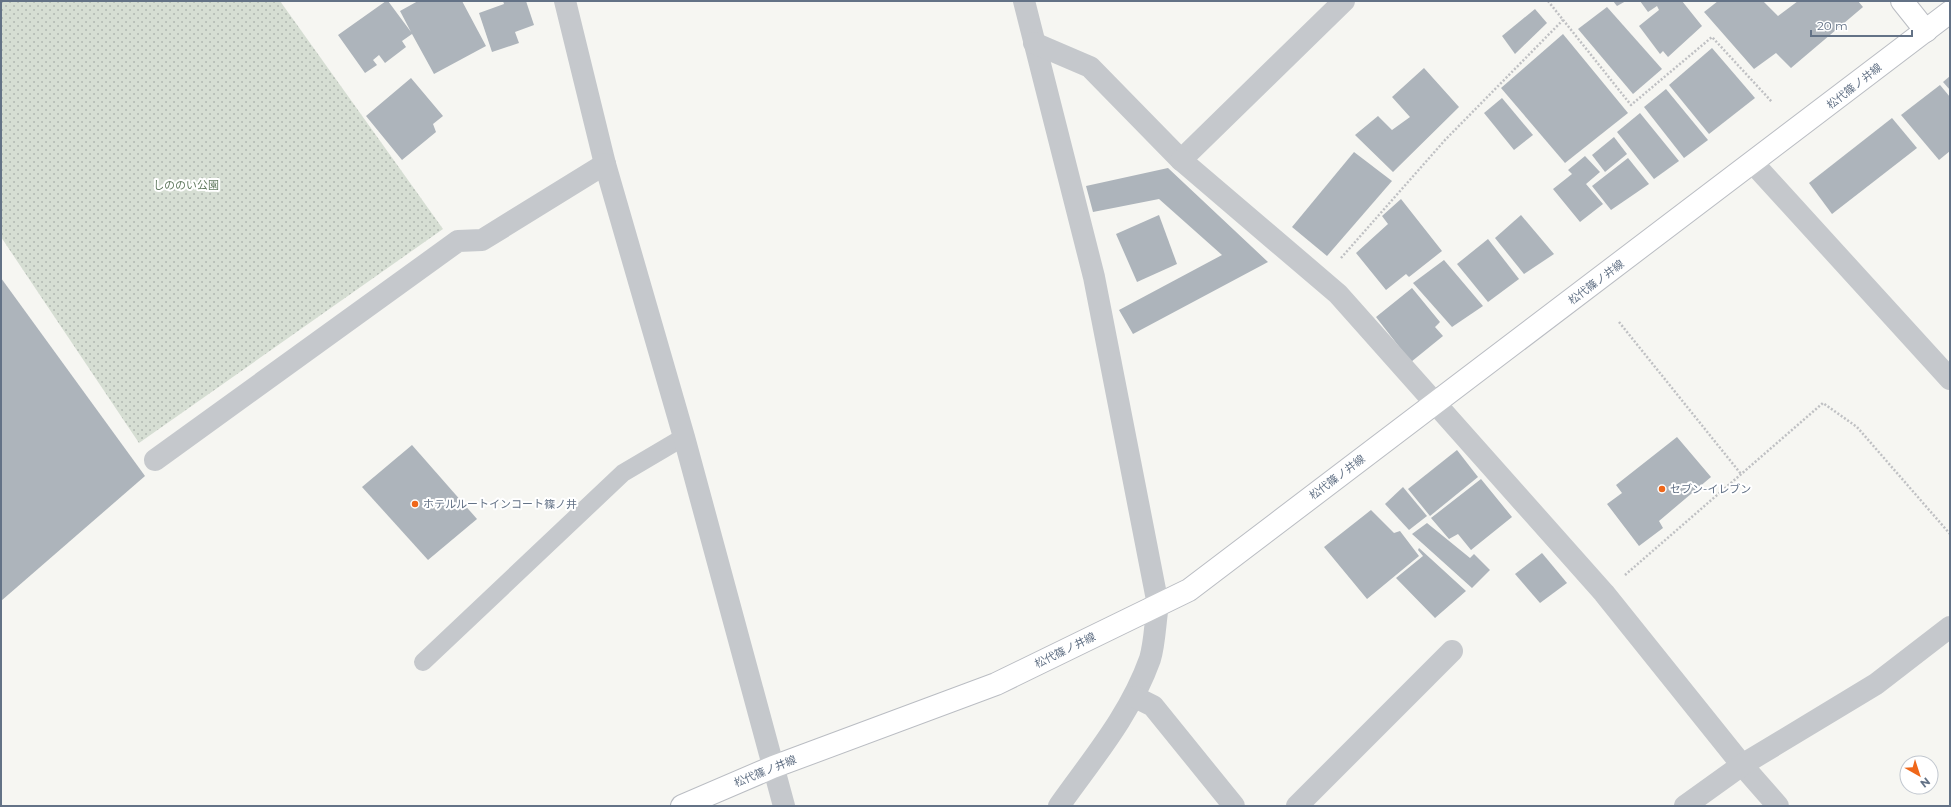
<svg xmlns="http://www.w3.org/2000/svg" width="1951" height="807" font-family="Montserrat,'Noto Sans JP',sans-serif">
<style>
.grass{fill:url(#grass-dots)}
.building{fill:#adb4bb}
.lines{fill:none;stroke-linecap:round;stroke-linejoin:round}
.secondary-casing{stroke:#babdc3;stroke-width:24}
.path{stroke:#bfc0c3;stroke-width:2.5;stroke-dasharray:2 2;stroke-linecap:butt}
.lane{stroke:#c5c8cc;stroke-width:18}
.street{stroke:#c5c8cc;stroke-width:22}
.secondary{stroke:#fff;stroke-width:22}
.poi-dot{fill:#ef671a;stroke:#fff;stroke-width:1.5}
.labels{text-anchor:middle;stroke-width:4;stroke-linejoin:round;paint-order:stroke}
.street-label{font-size:11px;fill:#637286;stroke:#fff}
.park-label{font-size:11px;fill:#647c62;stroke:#fff}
.poi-label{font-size:11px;fill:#637286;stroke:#fff;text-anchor:start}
</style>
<defs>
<pattern id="grass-dots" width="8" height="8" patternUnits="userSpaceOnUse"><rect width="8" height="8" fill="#d6ded3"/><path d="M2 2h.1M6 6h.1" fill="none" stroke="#b1b8b1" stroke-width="1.8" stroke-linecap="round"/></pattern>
</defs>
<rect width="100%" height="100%" fill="#f6f6f2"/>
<!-- grass -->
<polygon class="grass" points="1,1 280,1 443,229 139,443 1,237"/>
<!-- building -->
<g class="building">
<polygon points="386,1 388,1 411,32 400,11 418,1 462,1 486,46 434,74 412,34 402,41 406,47 385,63 379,55 373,60 377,65 365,73 338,35"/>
<polygon points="503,1 526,1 534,25 515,32 519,43 492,52 479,13 504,4"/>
<polygon points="1613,1 1626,1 1617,6"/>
<polygon points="1640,1 1682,1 1702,26 1668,57 1663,51 1660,54 1639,26 1659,10 1657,6 1648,12"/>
<polygon points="1718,1 1763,1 1778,16 1798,1 1858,1 1863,7 1791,68 1776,53 1754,69 1704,12"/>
<polygon points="1607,7 1662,69 1633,94 1578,29"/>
<polygon points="1535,9 1547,23 1515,54 1502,36"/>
<polygon points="1563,34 1628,113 1565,163 1501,88"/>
<polygon points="1712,48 1755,98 1709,134 1669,85"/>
<polygon points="1424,68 1459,107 1393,172 1355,135 1378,116 1392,130 1410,117 1392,97"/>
<polygon points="1950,76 1950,90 1943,82"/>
<polygon points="411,78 443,116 433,124 436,132 402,160 366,116"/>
<polygon points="1940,85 1950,97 1950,151 1939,160 1901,115"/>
<polygon points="1666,89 1708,140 1684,158 1644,107"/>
<polygon points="1502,98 1533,135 1514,150 1484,113"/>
<polygon points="1640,113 1679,161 1654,179 1617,132"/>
<polygon points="1892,118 1917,148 1832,214 1809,183"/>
<polygon points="1614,137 1627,154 1605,172 1592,155"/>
<polygon points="1354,152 1392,181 1327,256 1292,227"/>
<polygon points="1585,156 1600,172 1586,184 1603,204 1580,222 1553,189 1572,174 1568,170"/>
<polygon points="1628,158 1649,184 1611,210 1592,186"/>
<polygon points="1168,168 1268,262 1133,334 1119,310 1222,255 1159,199 1093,212 1086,186"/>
<polygon points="1401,199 1442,251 1409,277 1406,274 1386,290 1356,253 1388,224 1382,216"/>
<polygon points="1159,215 1177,264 1137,282 1116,234"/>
<polygon points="1521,215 1554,254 1524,274 1495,238"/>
<polygon points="1488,239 1519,279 1488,302 1457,264"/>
<polygon points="1444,260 1483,306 1452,327 1413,283"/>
<polygon points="1,278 145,476 1,601"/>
<polygon points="1412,288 1440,322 1435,327 1443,336 1411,362 1376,317"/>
<polygon points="1677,437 1711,477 1659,521 1663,528 1639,546 1607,504 1622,493 1616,485"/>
<polygon points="412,445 477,519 428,560 362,487"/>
<polygon points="1457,450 1478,477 1430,516 1408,489"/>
<polygon points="1481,479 1512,517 1471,550 1458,534 1449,539 1431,518"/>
<polygon points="1403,487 1427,516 1409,530 1385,504"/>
<polygon points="1371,510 1394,533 1400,531 1419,556 1367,599 1324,547"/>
<polygon points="1427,523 1470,558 1474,554 1490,570 1472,588 1412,534"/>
<polygon points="1419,548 1466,591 1435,618 1396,578 1423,556 1418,550"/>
<polygon points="1542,553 1567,583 1540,603 1515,574"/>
</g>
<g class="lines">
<!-- secondary casing -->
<g class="secondary-casing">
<g id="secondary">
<polyline points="1902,1 1926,31"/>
<polyline points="682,806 773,767 996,684 1189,590 1950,12"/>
</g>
</g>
<!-- path -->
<g class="path">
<polyline points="1548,1 1631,105 1712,37 1772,102"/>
<polyline points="1341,258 1445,140 1563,20"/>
<polyline points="1619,322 1741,474"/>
<polyline points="1625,575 1823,403 1857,427 1950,534"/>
</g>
<!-- lane -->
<polyline class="lane" points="423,662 623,473 684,437"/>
<!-- street -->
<g class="street">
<polyline points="565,1 605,164 684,437 784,806"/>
<path d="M1024,1L1094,277L1158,605C1155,622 1155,642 1150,659C1130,715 1093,758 1059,806"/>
<polyline points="1034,43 1090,67 1181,160 1344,1"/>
<polyline points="1181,160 1338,294 1604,593 1742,765 1778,806"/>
<polyline points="1753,163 1950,379"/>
<polyline points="155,460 458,241 482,240 605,164"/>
<polyline points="1135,697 1153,706 1234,806"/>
<polyline points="1297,806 1452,651"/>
<polyline points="1685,806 1742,765 1876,684 1950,627"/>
</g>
<!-- secondary -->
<use href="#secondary" class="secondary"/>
</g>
<!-- markers -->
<g class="poi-dot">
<circle cx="1662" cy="489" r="4"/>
<circle cx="415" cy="504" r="4"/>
</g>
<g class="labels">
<!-- street labels -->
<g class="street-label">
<text transform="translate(1854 86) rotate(-38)" y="4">松代篠ノ井線</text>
<text transform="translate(1596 282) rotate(-37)" y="4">松代篠ノ井線</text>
<text transform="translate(1337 477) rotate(-37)" y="4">松代篠ノ井線</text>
<text transform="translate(1065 650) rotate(-26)" y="4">松代篠ノ井線</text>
<text transform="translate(765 771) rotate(-22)" y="4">松代篠ノ井線</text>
</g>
<!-- park labels -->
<g class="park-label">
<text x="186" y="189">しののい公園</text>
</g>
<!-- poi labels -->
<g class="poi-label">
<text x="1670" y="493">セブン-イレブン</text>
<text x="423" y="508">ホテルルートインコート篠ノ井</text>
</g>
</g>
<!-- border -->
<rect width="1951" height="807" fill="none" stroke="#637286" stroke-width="4"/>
<!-- north arrow -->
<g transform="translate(1919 775) rotate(141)"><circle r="19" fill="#ffffff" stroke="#c1c7cf"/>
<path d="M0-3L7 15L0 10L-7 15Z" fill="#ef671a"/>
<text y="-6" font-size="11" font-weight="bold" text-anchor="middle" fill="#637286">N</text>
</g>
<!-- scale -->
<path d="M1811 30v6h101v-6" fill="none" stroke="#637286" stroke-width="2"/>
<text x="1817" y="30" font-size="12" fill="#637286" stroke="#ffffff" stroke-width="3" paint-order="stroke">20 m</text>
</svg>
